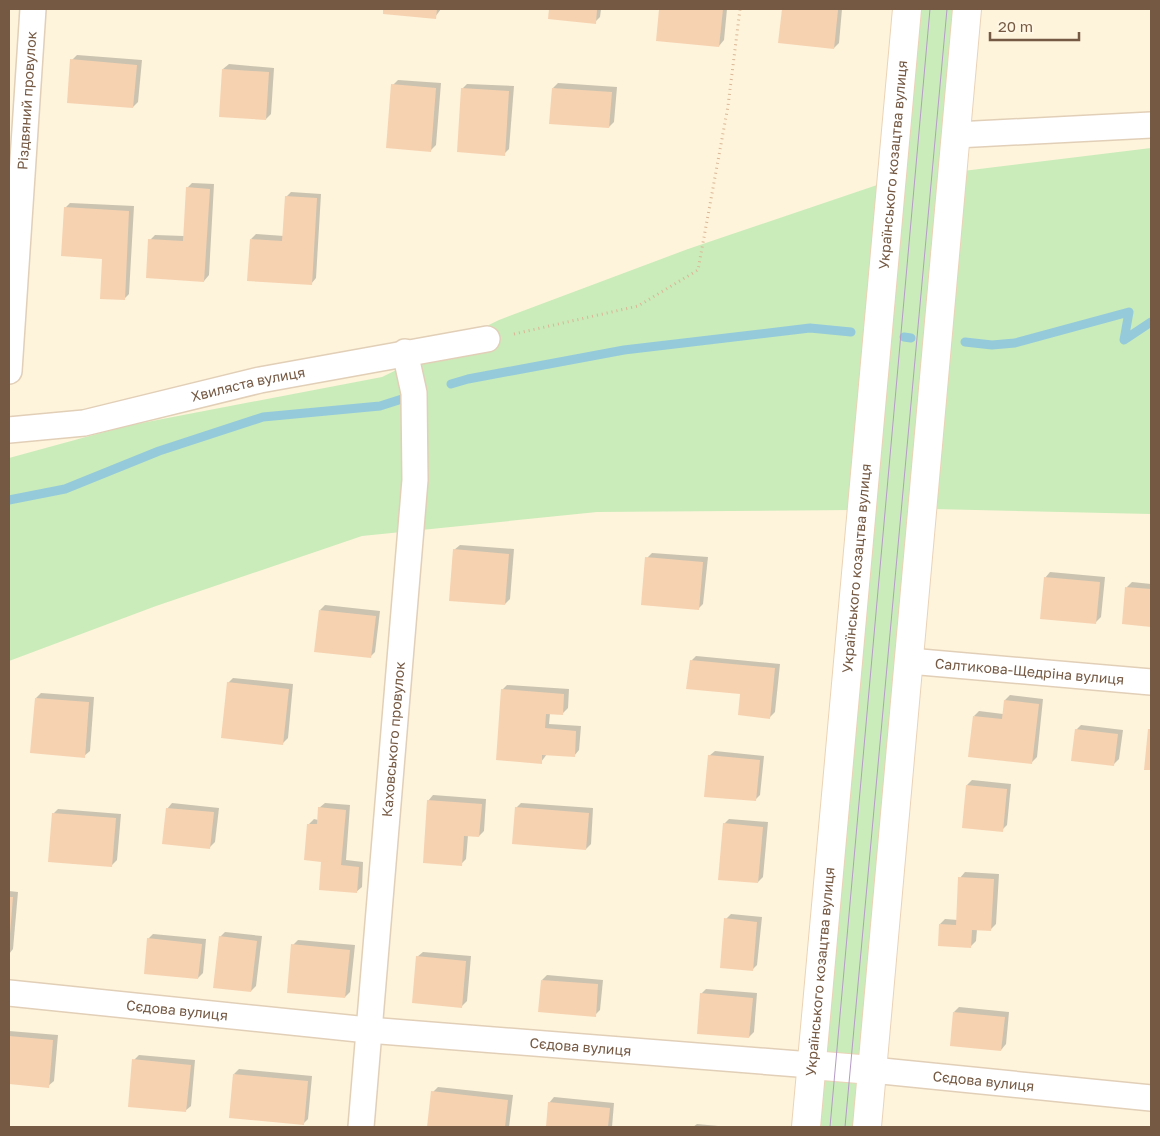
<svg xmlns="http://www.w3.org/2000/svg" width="1160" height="1136" font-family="'Golos Text',sans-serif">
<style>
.green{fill:#caecba}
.shadow{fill:#0003}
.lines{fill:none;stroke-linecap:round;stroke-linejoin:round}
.stream{stroke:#95cadb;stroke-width:9}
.building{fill:#f6d2b1}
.street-casing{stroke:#e2cfb8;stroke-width:28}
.secondary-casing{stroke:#ead3b7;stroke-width:30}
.path{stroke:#dab695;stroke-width:3;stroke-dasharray:1 4;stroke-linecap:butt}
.street{stroke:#fff;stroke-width:25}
.secondary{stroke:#fff;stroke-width:28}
.tram{stroke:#b69bc7;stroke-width:1}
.labels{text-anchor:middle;stroke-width:4;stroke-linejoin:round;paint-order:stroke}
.street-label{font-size:14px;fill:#755943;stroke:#fff7e4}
</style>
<rect width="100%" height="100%" fill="#fef4db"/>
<!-- green -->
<g class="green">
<polygon points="915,9 957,9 863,1061 820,1058"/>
<polygon points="1151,148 1151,514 933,509 963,171"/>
<polygon points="883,183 853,510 597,512 362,536 156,606 9,661 9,458 126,426 382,377 499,320 688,249"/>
<polygon points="818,1077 863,1080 859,1127 814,1127"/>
</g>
<!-- shadow -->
<g class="shadow">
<polygon points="385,9 441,9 435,17 384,12"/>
<polygon points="550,9 601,9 600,17 595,22 550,18"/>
<polygon points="661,9 727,9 724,40 719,46 658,40"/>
<polygon points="783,9 842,9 839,43 834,48 780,42"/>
<polygon points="77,55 142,60 138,102 133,107 72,60"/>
<polygon points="229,64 274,68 271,114 266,119 223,69"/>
<polygon points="398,80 441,83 436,145 431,150 393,85"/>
<polygon points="558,83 617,87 614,122 609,127 553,88"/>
<polygon points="467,84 514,86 509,149 504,154 462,89"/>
<polygon points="192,183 214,184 209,275 204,281 150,240 155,235 184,236 187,188"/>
<polygon points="291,192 321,194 316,278 311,284 251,239 256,234 284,236 286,197"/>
<polygon points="70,203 134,206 129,294 124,299 103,257 65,208"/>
<polygon points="460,545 514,549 510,599 505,604 454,550"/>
<polygon points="652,553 708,557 703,604 698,609 647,558"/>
<polygon points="1050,572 1105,577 1101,617 1096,622 1045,578"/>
<polygon points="1132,582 1151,584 1151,626 1123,623 1127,587"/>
<polygon points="325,605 380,611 375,652 370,657 320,610"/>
<polygon points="696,656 780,664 775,712 770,717 741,693 691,661"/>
<polygon points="233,678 293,684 288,738 282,744 228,683"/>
<polygon points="507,685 569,689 568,708 563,713 550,713 549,724 581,726 579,750 574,756 547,754 541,762 502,690"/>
<polygon points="41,693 94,697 90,751 84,756 36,698"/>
<polygon points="1010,695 1043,699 1037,757 1032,762 974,716 979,711 1003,714 1005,700"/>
<polygon points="1081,725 1123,730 1119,759 1114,764 1076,730"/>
<polygon points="715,751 764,756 760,795 755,800 709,756"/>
<polygon points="972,780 1011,784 1007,825 1002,830 967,785"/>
<polygon points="433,795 486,799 484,831 479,836 468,835 466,859 461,864 428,801"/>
<polygon points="172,803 219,808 215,842 210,847 167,809"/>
<polygon points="325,803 350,805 346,860 363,862 362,887 356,892 322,860 309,824 314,819 318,820 319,808"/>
<polygon points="521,803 593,808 591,844 586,849 516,808"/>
<polygon points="58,809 121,814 117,860 112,865 53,814"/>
<polygon points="729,819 768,822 763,877 758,882 724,824"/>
<polygon points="965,872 999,874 996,924 991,929 977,929 976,941 971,946 940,924 945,919 958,920 960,878"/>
<polygon points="9,891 18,892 13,949 9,954"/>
<polygon points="731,914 762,917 757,965 752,970 726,919"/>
<polygon points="225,932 262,936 256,986 251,991 220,937"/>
<polygon points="153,934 206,939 203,973 198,978 148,939"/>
<polygon points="298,940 355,945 350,992 345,997 293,945"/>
<polygon points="423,952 471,956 467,1001 462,1006 417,957"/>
<polygon points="547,975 603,980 600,1010 595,1015 542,980"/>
<polygon points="706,989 757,993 754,1032 749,1037 701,994"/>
<polygon points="959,1007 1009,1012 1006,1044 1001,1050 954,1012"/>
<polygon points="9,1031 58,1035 54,1081 48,1086 9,1083"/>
<polygon points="139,1055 195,1060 191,1106 185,1111 134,1060"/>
<polygon points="239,1069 312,1076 308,1119 303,1124 234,1074"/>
<polygon points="438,1087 513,1095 509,1127 429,1127 433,1092"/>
<polygon points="554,1097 614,1103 612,1127 547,1127 549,1103"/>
<polygon points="697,1124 729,1127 693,1127"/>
</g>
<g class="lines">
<!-- stream -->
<g class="stream">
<polyline points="904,337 911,338"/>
<polyline points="965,342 992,345 1015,343 1129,312 1124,340 1151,322"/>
<polyline points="451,384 468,379 624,350 810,328 851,332"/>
<polyline points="9,500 65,489 159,451 263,417 380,406 402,399"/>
</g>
</g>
<!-- building -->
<g class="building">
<polygon points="383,9 437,9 436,19 383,14"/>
<polygon points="549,9 597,9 596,24 548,19"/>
<polygon points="659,9 723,9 719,47 656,41"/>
<polygon points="782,9 838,10 834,49 778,43"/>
<polygon points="70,59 137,65 133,108 67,103"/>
<polygon points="222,69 269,72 266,120 219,117"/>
<polygon points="391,84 436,88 431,152 386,148"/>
<polygon points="461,88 509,91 505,156 457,152"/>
<polygon points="552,88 612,92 609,128 549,124"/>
<polygon points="186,187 210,189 204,282 146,278 148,239 183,241"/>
<polygon points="285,196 317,198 312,285 247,281 250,239 282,241"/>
<polygon points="64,207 129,211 125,300 100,299 102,259 61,256"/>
<polygon points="453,549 509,554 505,605 449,601"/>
<polygon points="645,557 703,562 699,610 641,605"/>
<polygon points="1044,577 1100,582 1096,624 1040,619"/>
<polygon points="1125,587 1151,589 1151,627 1122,624"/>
<polygon points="319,610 376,616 371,658 314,652"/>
<polygon points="690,660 775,668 770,719 738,715 740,694 686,689"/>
<polygon points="227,682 289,689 283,745 221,738"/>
<polygon points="501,689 564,694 563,715 546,714 545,728 576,731 575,757 542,755 542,764 496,760"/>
<polygon points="35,698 89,702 85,758 30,753"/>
<polygon points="1004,700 1039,704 1032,764 968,757 973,716 1002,719"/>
<polygon points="1075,729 1118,734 1114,766 1071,761"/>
<polygon points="1148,729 1151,729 1151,770 1144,770"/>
<polygon points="708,755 760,760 756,801 704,797"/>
<polygon points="966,785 1007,789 1003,832 962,828"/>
<polygon points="427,800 482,804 479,837 464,836 462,866 423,863"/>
<polygon points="318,807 346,810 341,865 359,867 357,893 319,890 321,862 304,860 307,824 317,824"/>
<polygon points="515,807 589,813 586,850 512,844"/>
<polygon points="166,808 214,812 210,849 162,844"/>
<polygon points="52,813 116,818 112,867 48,862"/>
<polygon points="723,823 763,827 758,883 718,880"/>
<polygon points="958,877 994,879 991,931 972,930 971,948 938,946 939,924 956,925"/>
<polygon points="9,897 13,897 10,934 9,934"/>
<polygon points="724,918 757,922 753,971 720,968"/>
<polygon points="219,936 257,941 251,992 213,988"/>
<polygon points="147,938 202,944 198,979 144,974"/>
<polygon points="291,944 350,950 345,998 287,993"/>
<polygon points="416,956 466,961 462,1008 412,1003"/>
<polygon points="541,980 598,984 596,1017 538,1012"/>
<polygon points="700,993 753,998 749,1038 697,1034"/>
<polygon points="953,1012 1005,1017 1001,1051 950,1046"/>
<polygon points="9,1036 53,1040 49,1088 9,1084"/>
<polygon points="132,1059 191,1065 186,1112 128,1107"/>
<polygon points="233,1074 308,1081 304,1125 229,1118"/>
<polygon points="431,1091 508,1100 505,1127 427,1127"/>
<polygon points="548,1102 610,1108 608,1127 546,1127"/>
</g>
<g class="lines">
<!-- street casing -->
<g class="street-casing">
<g id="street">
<polyline points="956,135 1151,125"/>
<path id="s1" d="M9,371L33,9"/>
<path id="s2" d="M9,430L84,423L260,380L487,339"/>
<path id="s3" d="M909,661L1151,682"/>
<path id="s4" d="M9,993L368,1030L811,1065"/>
<path id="s5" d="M872,1070L1151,1098"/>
<path id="s6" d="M361,1127L415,480L414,393L405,352"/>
</g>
</g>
<!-- secondary casing -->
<g class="secondary-casing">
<g id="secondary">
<polyline points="811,1065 872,1070"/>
<path id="s7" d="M806,1127L907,9"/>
<polyline points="867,1127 967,9"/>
</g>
</g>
<!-- path -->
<polyline class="path" points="514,334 638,306 698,270 728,106 740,9"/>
<!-- street -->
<use href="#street" class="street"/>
<!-- secondary -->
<use href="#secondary" class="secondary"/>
<!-- tram -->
<g class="tram">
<polyline points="830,1127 930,9"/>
<polyline points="845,1127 947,9"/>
</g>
</g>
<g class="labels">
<!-- street labels -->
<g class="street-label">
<text dy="5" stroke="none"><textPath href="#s1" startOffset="271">Різдвяний провулок</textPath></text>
<text dy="5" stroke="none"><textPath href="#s7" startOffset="966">Українського козацтва вулиця</textPath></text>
<text dy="5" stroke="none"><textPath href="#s2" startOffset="244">Хвиляста вулиця</textPath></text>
<text dy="5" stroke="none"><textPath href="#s7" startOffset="561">Українського козацтва вулиця</textPath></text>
<text dy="5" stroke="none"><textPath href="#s3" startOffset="121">Салтикова-Щедріна вулиця</textPath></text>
<text dy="5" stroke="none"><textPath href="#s6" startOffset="389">Каховського провулок</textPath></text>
<text dy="5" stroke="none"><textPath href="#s7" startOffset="156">Українського козацтва вулиця</textPath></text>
<text dy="5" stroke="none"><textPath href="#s4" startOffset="169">Сєдова вулиця</textPath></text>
<text dy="5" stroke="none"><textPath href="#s4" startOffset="574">Сєдова вулиця</textPath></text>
<text dy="5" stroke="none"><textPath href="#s5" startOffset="112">Сєдова вулиця</textPath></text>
</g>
</g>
<!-- border -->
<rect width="1160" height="1136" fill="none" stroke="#755943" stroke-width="20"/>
<!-- scale -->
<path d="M990 32v8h89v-8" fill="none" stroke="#755943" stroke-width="2.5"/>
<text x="998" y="32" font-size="15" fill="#755943" stroke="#fff7e4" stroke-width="4" paint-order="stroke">20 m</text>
</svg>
